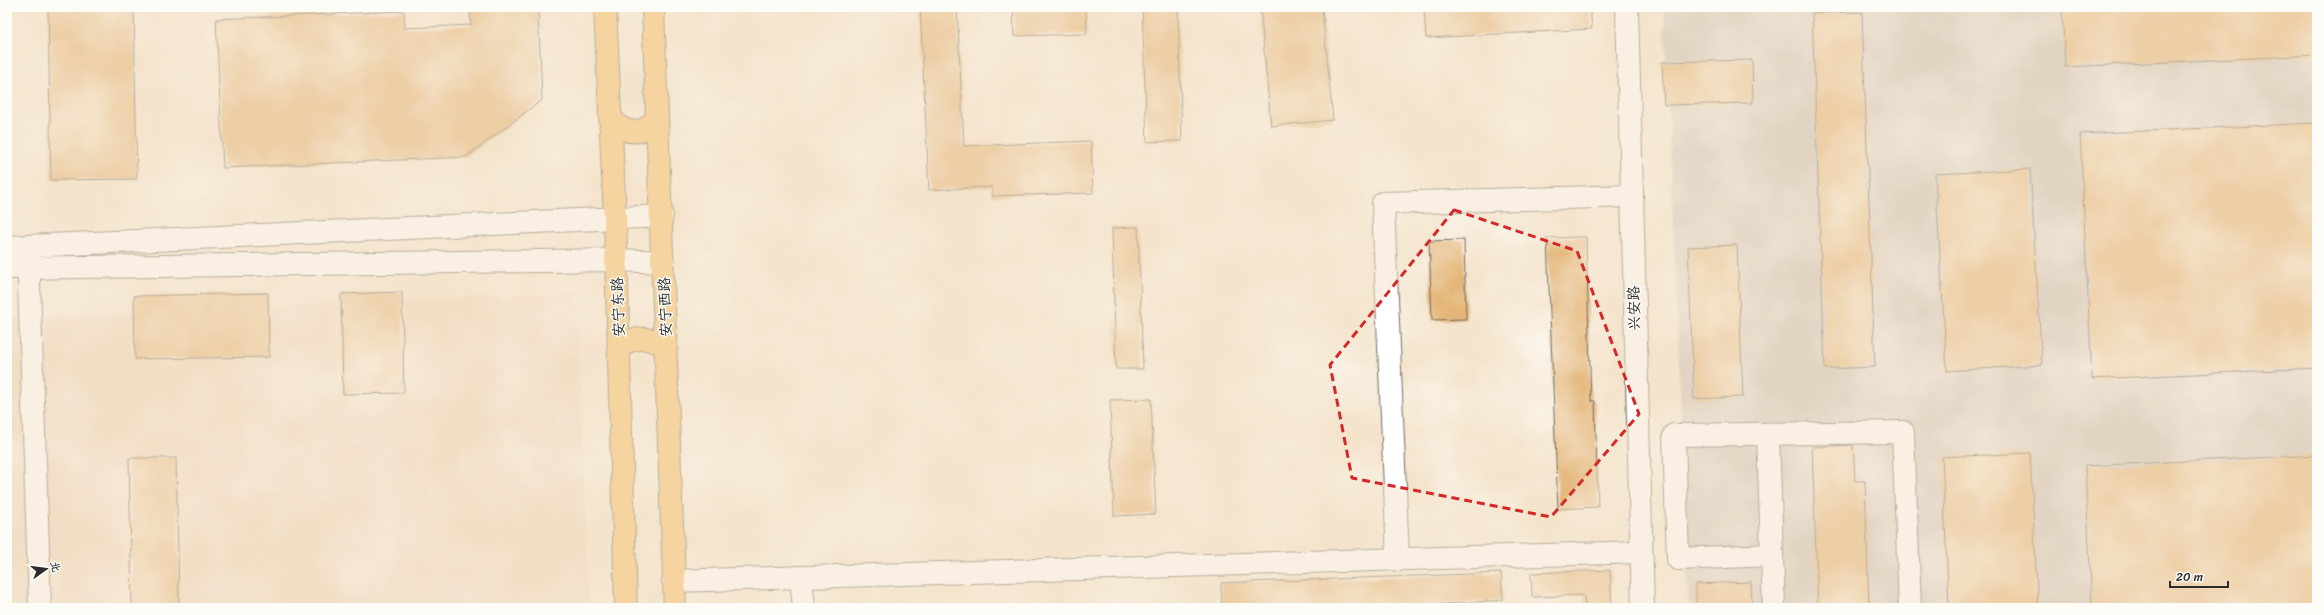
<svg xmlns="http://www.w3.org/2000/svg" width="2324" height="615" font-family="Sriracha,'LXGW WenKai TC',sans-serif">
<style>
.built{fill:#eed7bb}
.industrial{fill:#ccc2b9}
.building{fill:#e4b578}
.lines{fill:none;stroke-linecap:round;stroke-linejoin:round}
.minor-casing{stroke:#716c63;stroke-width:24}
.major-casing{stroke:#716c63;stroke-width:24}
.minor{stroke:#fff;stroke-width:22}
.major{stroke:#f6c06b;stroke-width:22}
.marked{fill:none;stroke:#d62828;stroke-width:3;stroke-dasharray:8 5;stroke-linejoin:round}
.labels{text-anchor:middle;stroke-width:3;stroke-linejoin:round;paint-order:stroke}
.street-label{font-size:15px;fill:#2b2b2b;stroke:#fdfcf7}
</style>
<rect width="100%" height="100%" fill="#fdfcf7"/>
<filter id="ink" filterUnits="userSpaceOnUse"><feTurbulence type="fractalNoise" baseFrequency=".025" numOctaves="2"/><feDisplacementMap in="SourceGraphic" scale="8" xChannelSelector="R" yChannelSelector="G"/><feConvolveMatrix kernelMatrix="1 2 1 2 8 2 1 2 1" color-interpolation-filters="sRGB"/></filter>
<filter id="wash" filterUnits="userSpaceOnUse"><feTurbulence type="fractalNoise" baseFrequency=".012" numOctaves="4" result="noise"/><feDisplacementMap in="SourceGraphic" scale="16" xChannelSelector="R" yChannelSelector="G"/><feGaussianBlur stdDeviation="0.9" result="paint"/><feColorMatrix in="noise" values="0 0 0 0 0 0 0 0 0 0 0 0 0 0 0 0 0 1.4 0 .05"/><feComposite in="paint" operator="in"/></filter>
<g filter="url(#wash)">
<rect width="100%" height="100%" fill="#f4e4cc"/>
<!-- built -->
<polygon class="built" points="576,293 589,608 7,608 7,319"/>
<!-- industrial -->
<polygon class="industrial" points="1664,7 2317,7 2317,608 1689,608"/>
<g id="blocks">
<!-- building -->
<g class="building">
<polygon points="48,7 134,7 137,179 51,180"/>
<polygon points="470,7 538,7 542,100 466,157 223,168 216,19 404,11 405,28 471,25"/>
<polygon points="920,7 957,7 964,146 1091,141 1093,193 992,196 992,187 929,190"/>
<polygon points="1013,7 1086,7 1087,34 1014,36"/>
<polygon points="1142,7 1178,7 1182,141 1147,142"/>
<polygon points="1260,7 1322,7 1333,120 1271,126"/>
<polygon points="1424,7 1590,7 1592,29 1426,38"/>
<polygon points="2062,7 2317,7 2317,55 2065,67"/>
<polygon points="1862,12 1875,367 1825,369 1812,13"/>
<polygon points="1752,60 1753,103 1664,105 1662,62"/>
<polygon points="2317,123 2317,368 2092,379 2080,134"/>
<polygon points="2030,169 2042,365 1947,371 1935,174"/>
<polygon points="1138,227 1143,369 1116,369 1112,228"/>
<polygon points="1586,237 1591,401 1595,401 1598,507 1558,509 1547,238"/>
<polygon points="1464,240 1466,319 1432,320 1429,241"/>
<polygon points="1737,245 1743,397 1694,399 1688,247"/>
<polygon points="402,292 404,393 343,394 341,294"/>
<polygon points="268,293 269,357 135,359 134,296"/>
<polygon points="1151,399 1156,514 1114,516 1110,400"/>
<polygon points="1853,445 1855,481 1865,481 1869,608 1818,608 1812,447"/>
<polygon points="2030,453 2038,608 1949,608 1942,457"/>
<polygon points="2317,455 2317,608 2092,608 2085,466"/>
<polygon points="129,458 176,458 179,606 132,607"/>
<polygon points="1610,570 1612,608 1585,608 1584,595 1532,597 1531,573"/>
<polygon points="1501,573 1503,600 1385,608 1222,608 1221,583"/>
<polygon points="1751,582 1752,608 1696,608 1696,584"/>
</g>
</g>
</g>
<g filter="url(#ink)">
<use href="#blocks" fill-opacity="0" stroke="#716c63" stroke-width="1"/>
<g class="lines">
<!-- minor casing -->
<g class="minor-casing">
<g id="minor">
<polyline points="1627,7 1643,608"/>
<polyline points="7,247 662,216"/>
<polyline points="28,254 40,608"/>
<polyline points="7,268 616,260 663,262"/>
<polyline points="1768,435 1772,555 1678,559 1674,435 1903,432 1910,608"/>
<polyline points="1772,555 1774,608"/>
<polyline points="1398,560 1383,203 1631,196"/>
<polyline points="801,577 804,608"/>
<polyline points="673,581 1641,552"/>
</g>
</g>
<!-- major casing -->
<g class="major-casing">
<g id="major">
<polyline points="605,7 615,218 626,608"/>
<polyline points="653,7 675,608"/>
<path d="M610,115C621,136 645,137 657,117"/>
<path d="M619,347C635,336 650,336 666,347"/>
</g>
</g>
<!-- minor -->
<use href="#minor" class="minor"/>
<!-- major -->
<use href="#major" class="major"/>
</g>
</g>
<!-- marked area -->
<path d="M0 0H2324V615H0ZM1454,210L1577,251L1639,414L1551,517L1352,478L1330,365Z" fill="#f4e4cc" fill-opacity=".55" fill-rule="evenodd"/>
<path class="marked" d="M1454,210L1577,251L1639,414L1551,517L1352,478L1330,365Z"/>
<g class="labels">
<!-- street labels -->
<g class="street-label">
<text transform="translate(618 307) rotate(-92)" y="5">安宁东路</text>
<text transform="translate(665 307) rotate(-92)" y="5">安宁西路</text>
<text transform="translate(1634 308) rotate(-91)" y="5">兴安路</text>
</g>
</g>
<!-- margin -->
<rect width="2324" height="615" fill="none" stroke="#fdfcf7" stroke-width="24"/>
<!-- north arrow -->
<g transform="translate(46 569) rotate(76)" stroke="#fdfcf7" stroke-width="3" paint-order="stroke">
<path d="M0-3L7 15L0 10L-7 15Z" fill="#2b2b2b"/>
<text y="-6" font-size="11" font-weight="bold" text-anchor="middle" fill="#2b2b2b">北</text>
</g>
<!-- scale -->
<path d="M2170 581v6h58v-6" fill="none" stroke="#2b2b2b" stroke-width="2"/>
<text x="2176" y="581" font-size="12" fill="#2b2b2b" stroke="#fdfcf7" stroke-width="3" paint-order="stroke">20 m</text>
</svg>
